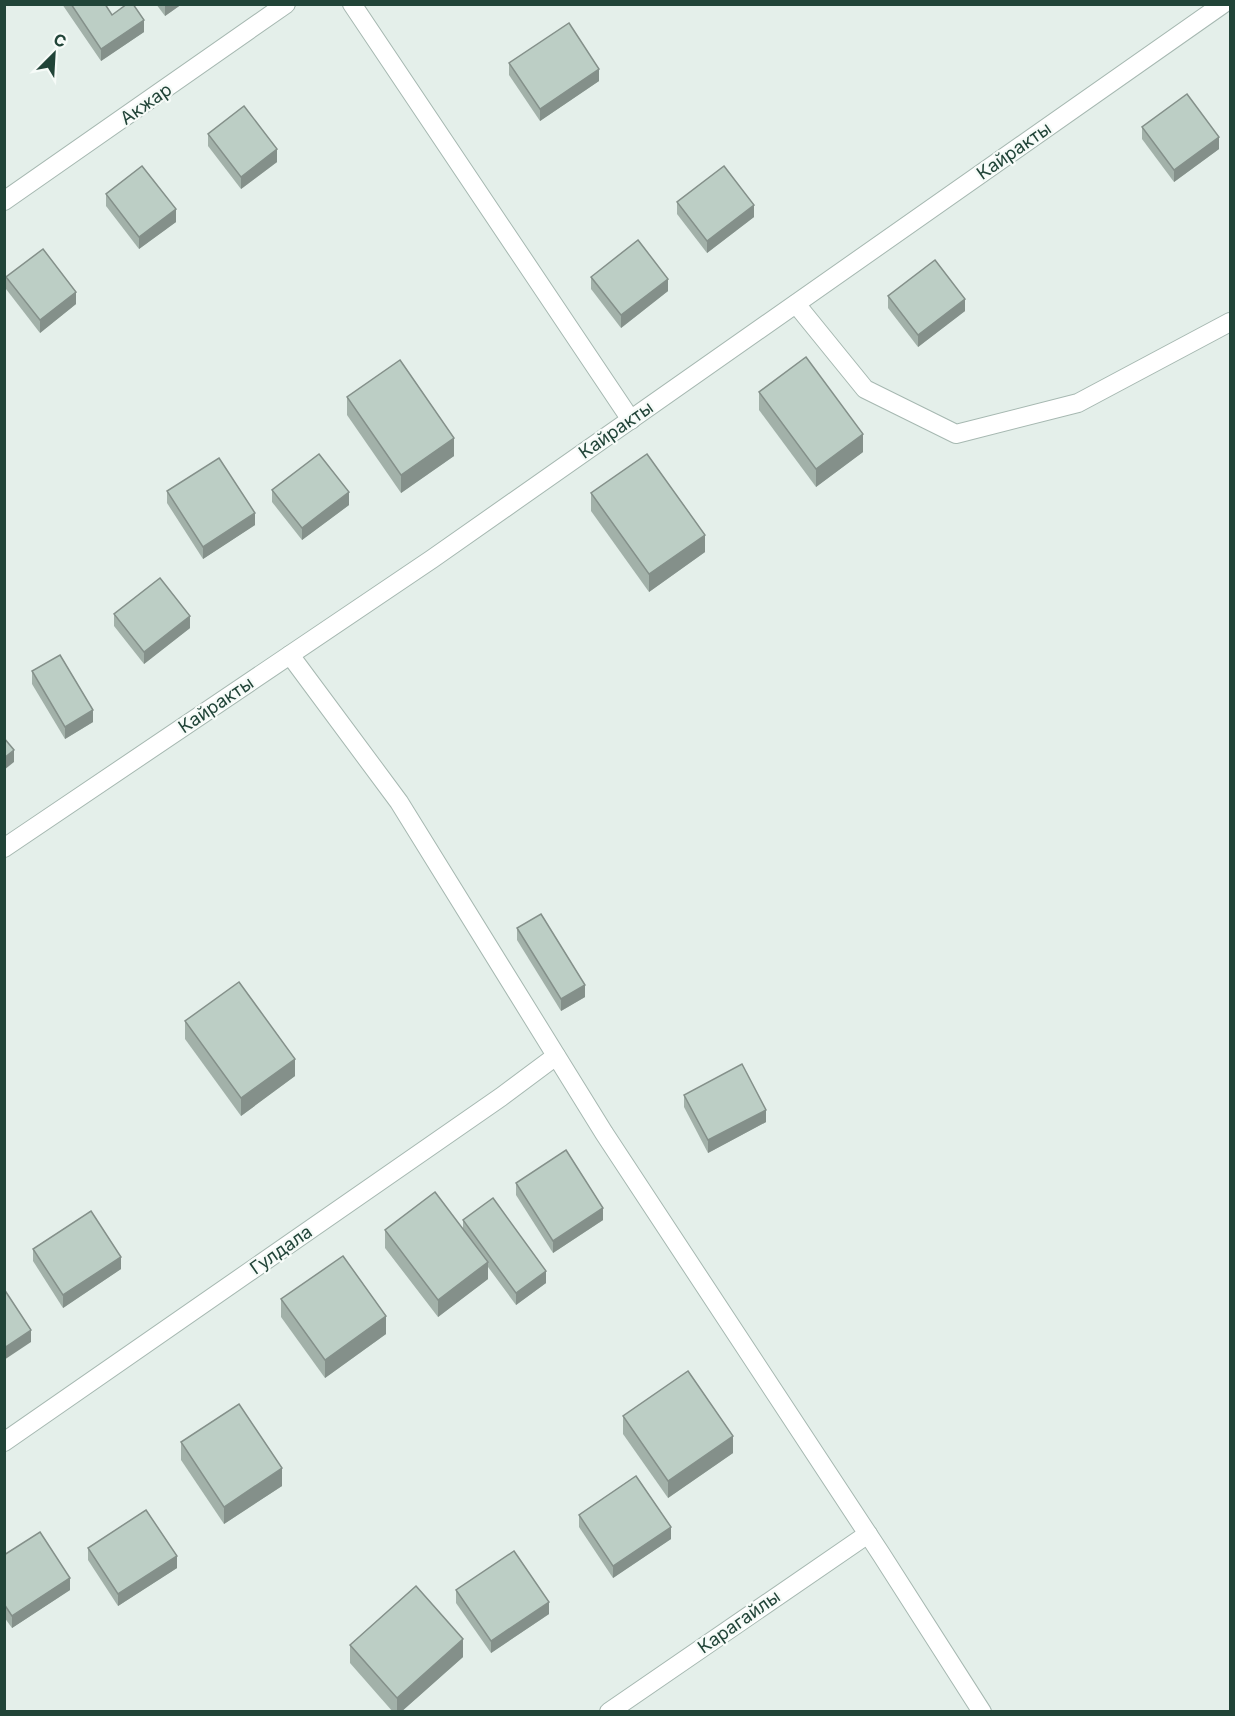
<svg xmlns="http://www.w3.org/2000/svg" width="1235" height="1716" font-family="Inter,sans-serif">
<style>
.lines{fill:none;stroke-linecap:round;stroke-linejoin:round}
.minor-casing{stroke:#a6b8b1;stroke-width:20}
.minor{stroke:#fff;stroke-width:18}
.wall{fill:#a2b1a9}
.shaded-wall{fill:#84908a}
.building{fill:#bccec5;stroke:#84908a;stroke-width:1.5}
.labels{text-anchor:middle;stroke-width:4.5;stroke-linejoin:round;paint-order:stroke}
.street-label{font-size:18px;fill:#214438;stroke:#f6fbf8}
</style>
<rect width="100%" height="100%" fill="#e4efea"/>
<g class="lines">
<!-- minor casing -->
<g class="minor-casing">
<g id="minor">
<polyline points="352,4 631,420"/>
<polyline points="4,201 286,4"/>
<polyline points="796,304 865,389 956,434 1078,403 1230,322"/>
<polyline points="290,655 399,802 604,1133 881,1554 982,1712"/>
<polyline points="4,848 432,559 1223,4"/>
<polyline points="4,1442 501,1097 556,1056"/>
<polyline points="609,1712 868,1534"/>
</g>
</g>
<!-- minor -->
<use href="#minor" class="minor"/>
</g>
<!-- wall -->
<g class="wall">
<polygon points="62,4 105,4 112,15 144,32 101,61"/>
<polygon points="156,4 182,4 165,16"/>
<polygon points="509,63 599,81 540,121 509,75"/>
<polygon points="1142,127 1219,149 1174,182 1142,139"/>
<polygon points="208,134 277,162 241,189 208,146"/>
<polygon points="106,194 176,222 139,249 106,206"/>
<polygon points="677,202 754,217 707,253 677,214"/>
<polygon points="6,277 76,304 40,333 6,289"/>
<polygon points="591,277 668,291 621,328 591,289"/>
<polygon points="888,296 965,311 918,347 888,308"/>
<polygon points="759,392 863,452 816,487 759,410"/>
<polygon points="347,397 454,456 401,493 347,415"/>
<polygon points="272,490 349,505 302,540 272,502"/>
<polygon points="167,491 255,525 203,559 167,503"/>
<polygon points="591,493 705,552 649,592 591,511"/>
<polygon points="114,614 190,628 144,664 114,626"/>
<polygon points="32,671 93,722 65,739 32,684"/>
<polygon points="517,928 585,997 561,1011 517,940"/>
<polygon points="185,1021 295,1076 241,1116 185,1039"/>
<polygon points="684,1095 766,1122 708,1153 684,1107"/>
<polygon points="516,1183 603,1220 553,1253 516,1195"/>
<polygon points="463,1220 546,1283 516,1305 488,1267 488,1279 438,1317 385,1248 385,1230 463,1228"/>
<polygon points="33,1249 121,1269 63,1308 33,1261"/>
<polygon points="281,1299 386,1334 325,1378 281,1317"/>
<polygon points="623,1416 733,1453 668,1498 623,1434"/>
<polygon points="181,1442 282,1486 224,1524 181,1460"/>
<polygon points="579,1515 671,1539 613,1578 579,1527"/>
<polygon points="88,1548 177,1568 118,1606 88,1560"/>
<polygon points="4,1555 70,1590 12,1628 4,1617"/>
<polygon points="456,1590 549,1614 491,1653 456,1603"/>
<polygon points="350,1645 463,1657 401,1712 393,1712 350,1663"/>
</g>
<!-- shaded-wall -->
<g class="shaded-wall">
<polygon points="165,4 182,4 165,16"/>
<polygon points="144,20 144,32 101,61 101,49"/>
<polygon points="599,69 599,81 540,121 540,109"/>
<polygon points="1219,137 1219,149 1174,182 1174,170"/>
<polygon points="277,149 277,162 241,189 241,177"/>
<polygon points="754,205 754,217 707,253 707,241"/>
<polygon points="176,209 176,222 139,249 139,237"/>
<polygon points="668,279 668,291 621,328 621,315"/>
<polygon points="76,292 76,304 40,333 40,320"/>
<polygon points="965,299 965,311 918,347 918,335"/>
<polygon points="863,434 863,452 816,487 816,469"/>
<polygon points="454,438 454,456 401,493 401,475"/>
<polygon points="349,492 349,505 302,540 302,528"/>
<polygon points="255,513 255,525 203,559 203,547"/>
<polygon points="705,535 705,552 649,592 649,574"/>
<polygon points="190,616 190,628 144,664 144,652"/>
<polygon points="93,710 93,722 65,739 65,727"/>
<polygon points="14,750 14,762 4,770 4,758"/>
<polygon points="585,985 585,997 561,1011 561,999"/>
<polygon points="295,1059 295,1076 241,1116 241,1098"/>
<polygon points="766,1110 766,1122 708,1153 708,1140"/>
<polygon points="603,1208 603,1220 553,1253 553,1241"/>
<polygon points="121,1257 121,1269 63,1308 63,1295"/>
<polygon points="488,1262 488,1279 438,1317 438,1300"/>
<polygon points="546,1271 546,1283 516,1305 516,1293"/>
<polygon points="386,1316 386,1334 325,1378 325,1360"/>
<polygon points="31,1330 31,1342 4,1360 4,1348"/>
<polygon points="733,1436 733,1453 668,1498 668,1481"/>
<polygon points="282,1468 282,1486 224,1524 224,1507"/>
<polygon points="671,1527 671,1539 613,1578 613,1566"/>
<polygon points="177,1556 177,1568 118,1606 118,1594"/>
<polygon points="70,1578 70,1590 12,1628 12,1616"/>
<polygon points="549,1602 549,1614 491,1653 491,1641"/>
<polygon points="463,1639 463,1657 401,1712 397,1712 397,1698"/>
</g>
<!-- building -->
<g class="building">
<polygon points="71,4 105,4 112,15 127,4 133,4 144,20 101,49"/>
<polygon points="569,23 599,69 540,109 509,63"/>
<polygon points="1187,94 1219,137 1174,170 1142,127"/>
<polygon points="244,106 277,149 241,177 208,134"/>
<polygon points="142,166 176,209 139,237 106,194"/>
<polygon points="724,166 754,205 707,241 677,202"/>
<polygon points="638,240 668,279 621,315 591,277"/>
<polygon points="43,249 76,292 40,320 6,277"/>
<polygon points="935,260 965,299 918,335 888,296"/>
<polygon points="806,357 863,434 816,469 759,392"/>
<polygon points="400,360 454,438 401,475 347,397"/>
<polygon points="319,454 349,492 302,528 272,490"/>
<polygon points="647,454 705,535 649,574 591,493"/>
<polygon points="219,458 255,513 203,547 167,491"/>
<polygon points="160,578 190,616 144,652 114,614"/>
<polygon points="60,655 93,710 65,727 32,671"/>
<polygon points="4,738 14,750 4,758"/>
<polygon points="541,914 585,985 561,999 517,928"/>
<polygon points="239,982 295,1059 241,1098 185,1021"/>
<polygon points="742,1064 766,1110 708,1140 684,1095"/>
<polygon points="566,1150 603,1208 553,1241 516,1183"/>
<polygon points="435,1192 488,1262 438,1300 385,1230"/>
<polygon points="493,1198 546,1271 516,1293 463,1220"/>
<polygon points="91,1211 121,1257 63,1295 33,1249"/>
<polygon points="343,1256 386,1316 325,1360 281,1299"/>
<polygon points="4,1289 31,1330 4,1348"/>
<polygon points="688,1371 733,1436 668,1481 623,1416"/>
<polygon points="239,1404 282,1468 224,1507 181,1442"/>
<polygon points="636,1476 671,1527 613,1566 579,1515"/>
<polygon points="146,1510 177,1556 118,1594 88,1548"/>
<polygon points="40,1532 70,1578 12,1616 4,1604 4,1555"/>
<polygon points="514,1551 549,1602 491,1641 456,1590"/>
<polygon points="416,1586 463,1639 397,1698 350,1645"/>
</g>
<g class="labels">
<!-- street labels -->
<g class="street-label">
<text transform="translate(146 104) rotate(-35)" y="6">Акжар</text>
<text transform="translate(1014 151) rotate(-35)" y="6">Кайракты</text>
<text transform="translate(616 430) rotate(-35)" y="6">Кайракты</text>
<text transform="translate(216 705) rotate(-34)" y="6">Кайракты</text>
<text transform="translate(281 1250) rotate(-35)" y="6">Гулдала</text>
<text transform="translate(739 1622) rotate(-35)" y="6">Карагайлы</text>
</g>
</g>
<!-- border -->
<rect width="1235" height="1716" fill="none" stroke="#214438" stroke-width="12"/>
<!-- north arrow -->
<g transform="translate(54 54) rotate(24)" stroke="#f6fbf8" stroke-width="4.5" paint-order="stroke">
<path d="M0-4.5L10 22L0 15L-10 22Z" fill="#214438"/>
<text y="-9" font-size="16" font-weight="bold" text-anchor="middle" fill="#214438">С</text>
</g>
</svg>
